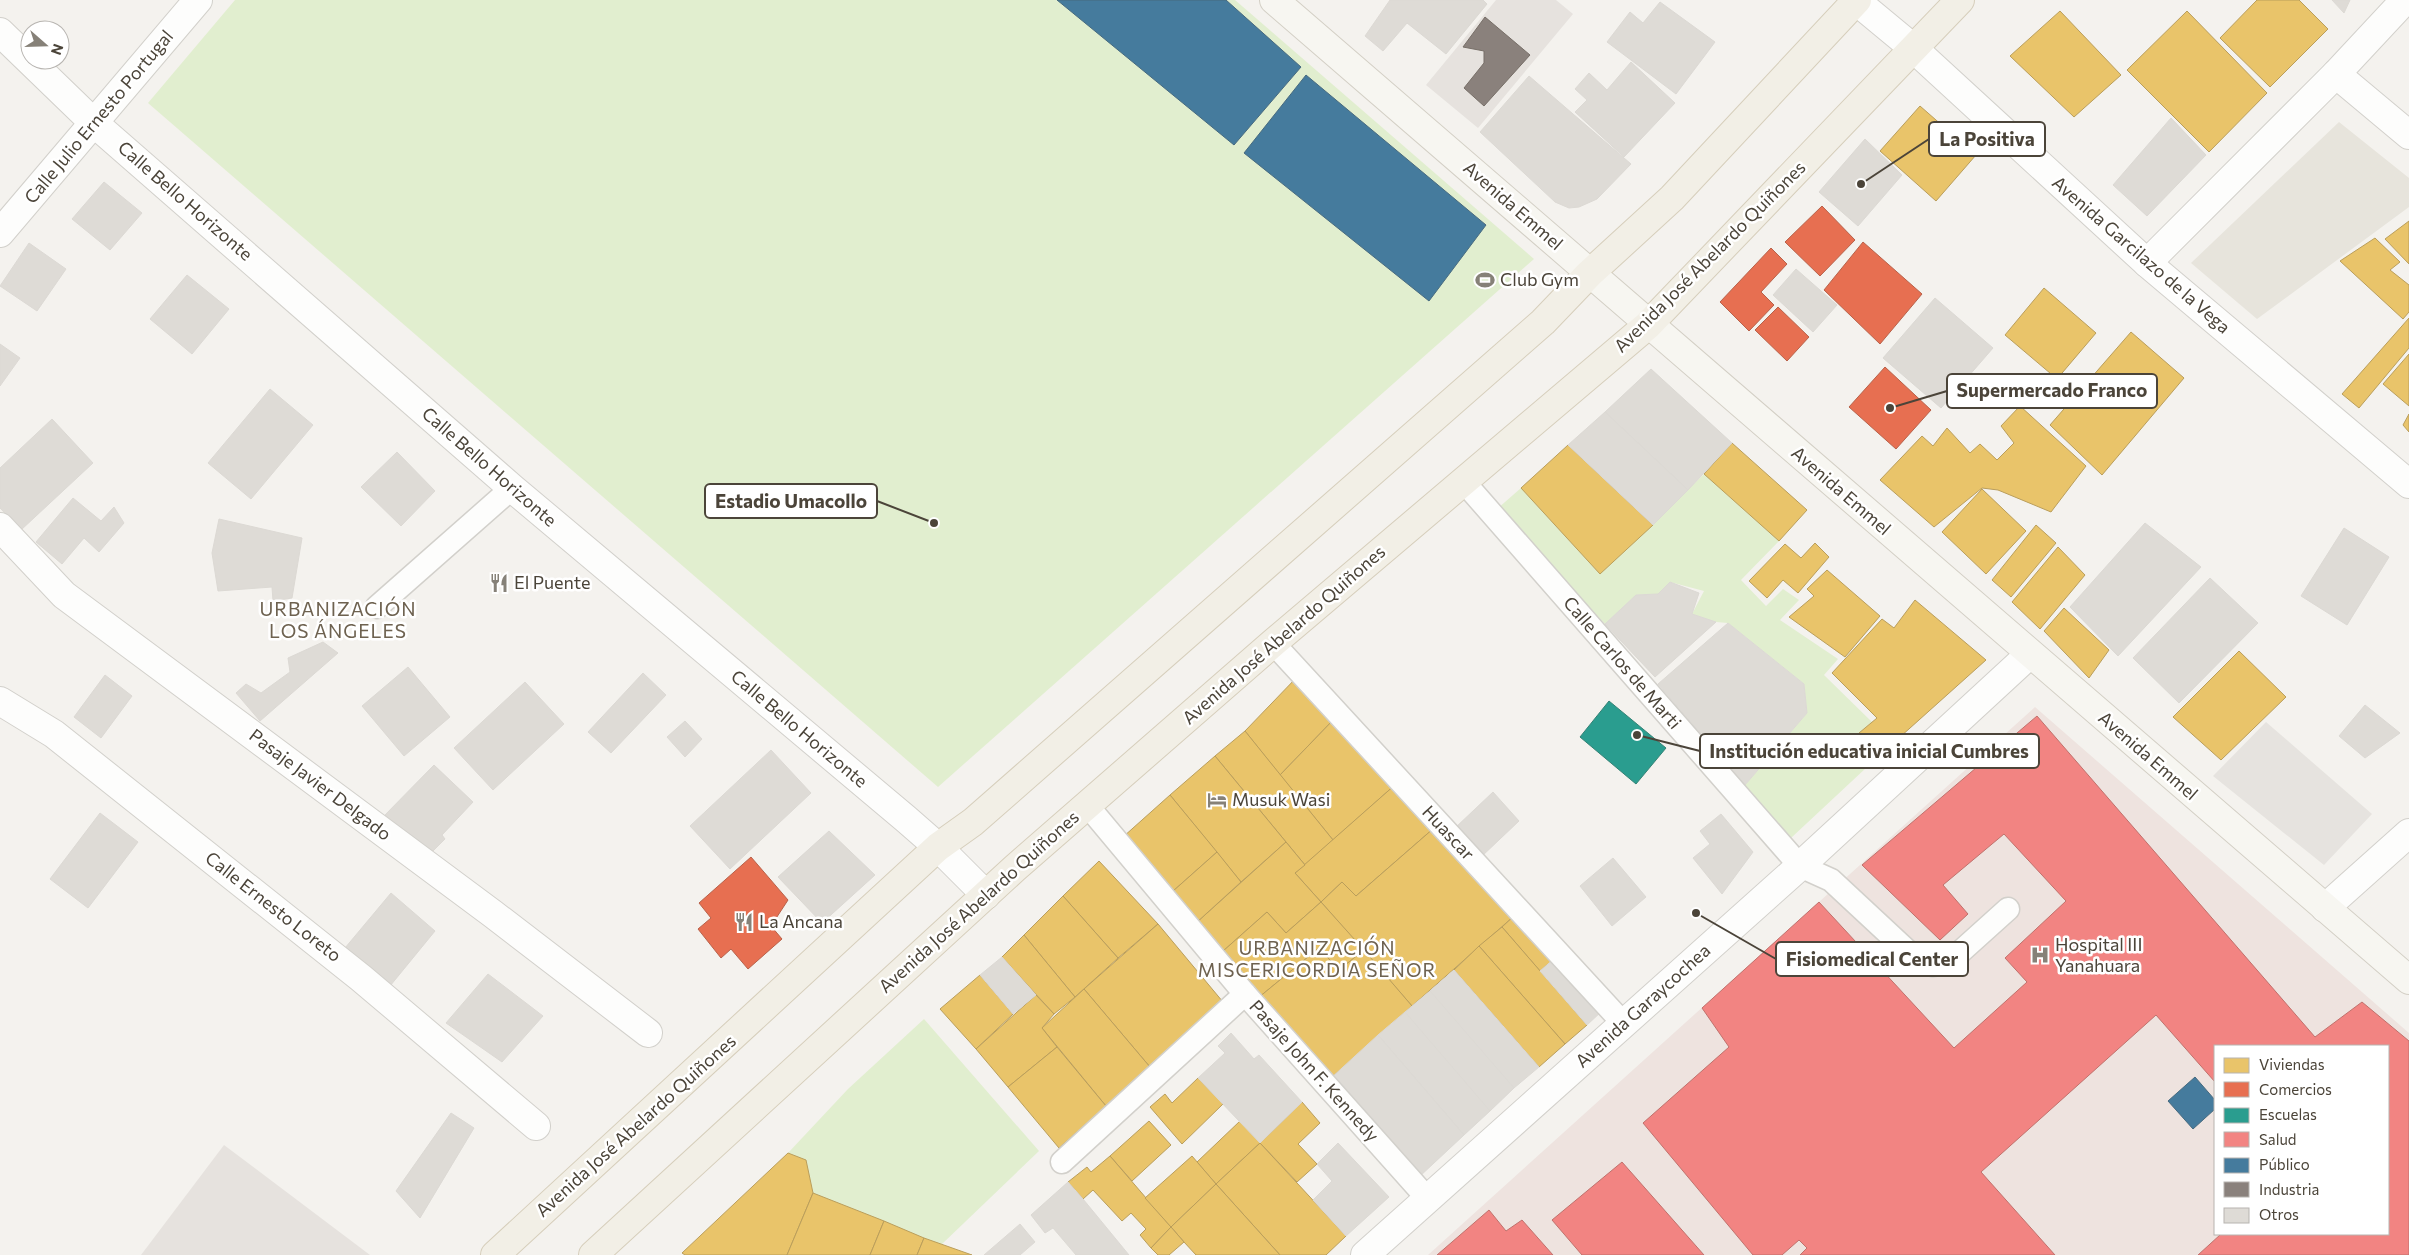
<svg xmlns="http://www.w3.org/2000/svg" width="2409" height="1255" font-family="Commissioner,sans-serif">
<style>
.residential{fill:#e7e4dc}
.industrial{fill:#e6e2de}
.medical{fill:#eee3df;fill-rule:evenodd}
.green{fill:#e1eecf}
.parking{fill:#e6e3df}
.homes{fill:#e9c46a;stroke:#ba9e5b}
.shops{fill:#e76f51;stroke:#b8624a}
.schools{fill:#2a9d8f;stroke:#348275}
.health{fill:#f28482;stroke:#c0716c}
.public{fill:#457b9d;stroke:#476a7f}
.industry{fill:#8a817c;stroke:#776f68}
.building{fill:#dedbd6;stroke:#dcd9d4}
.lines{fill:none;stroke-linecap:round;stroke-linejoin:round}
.lane-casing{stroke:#d2d0cb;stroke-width:25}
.street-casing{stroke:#d2d0cb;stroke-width:30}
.secondary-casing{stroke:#d3cfc5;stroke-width:30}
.primary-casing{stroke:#d6cebb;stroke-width:30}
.lane{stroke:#fdfdfc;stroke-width:22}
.street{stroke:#fdfdfc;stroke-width:28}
.secondary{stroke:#f7f6f1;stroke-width:28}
.primary{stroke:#f2efe6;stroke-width:28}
.labels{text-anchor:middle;stroke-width:5;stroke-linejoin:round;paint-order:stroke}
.street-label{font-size:18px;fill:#4b4439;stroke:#fff}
.poi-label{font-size:18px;fill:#4b4439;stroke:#fff;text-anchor:start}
.neighbourhood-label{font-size:19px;letter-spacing:1px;fill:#6e6250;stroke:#fff}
.leader{fill:none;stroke:#4b4439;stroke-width:2}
.callout-dot{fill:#4b4439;stroke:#fff;stroke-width:2}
.callout{fill:#fff;stroke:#4b4439;stroke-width:2}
.callout-label{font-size:19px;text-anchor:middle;font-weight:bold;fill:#4b4439}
</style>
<rect width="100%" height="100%" fill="#f4f2ee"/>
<!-- residential -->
<polygon class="residential" points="2339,122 2409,178 2409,207 2257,319 2191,263"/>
<!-- industrial -->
<g class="industrial">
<polygon points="1496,0 1556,0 1573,14 1478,128 1426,85"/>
<polygon points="224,1145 370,1255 141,1255"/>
</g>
<!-- medical -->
<path class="medical" d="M2035,707L2409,1033V1255H1428ZM2215,1046H2388V1234H2215Z"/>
<!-- green -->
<g class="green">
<polygon points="235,0 1235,0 1534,259 938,787 148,103"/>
<polygon points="1704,474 1779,541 1741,580 1766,606 1783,589 1799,600 1780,620 1838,659 1824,675 1872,722 1859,733 1881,754 1791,838 1745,785 1807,713 1804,684 1728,623 1716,622 1692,614 1704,591 1670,582 1658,594 1636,595 1605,624 1497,509 1521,488 1600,574"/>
<polygon points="924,1019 1039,1151 941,1245 813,1193 788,1153 848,1089"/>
</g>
<!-- parking -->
<polygon class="parking" points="2266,722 2372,814 2324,865 2213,776"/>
<!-- homes -->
<g class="homes">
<polygon points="2257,0 2299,0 2328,29 2270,87 2220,38"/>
<polygon points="2060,11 2121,75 2074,117 2010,56"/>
<polygon points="2187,11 2267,93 2209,152 2127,70"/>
<polygon points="1920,106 1976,155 1936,201 1880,151"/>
<polygon points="2409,221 2409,264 2385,239"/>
<polygon points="2375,238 2400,262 2390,270 2409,285 2409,312 2403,319 2340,261"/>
<polygon points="2044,288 2096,333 2057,379 2005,335"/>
<polygon points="2409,318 2409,348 2359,408 2342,394"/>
<polygon points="2131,332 2184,378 2102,475 2050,425"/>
<polygon points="2409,354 2409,406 2383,384"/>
<polygon points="2020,406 2086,466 2051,512 1998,490 1982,488 1934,527 1880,480 1922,436 1933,446 1947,428 1970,453 1980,444 1997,460 2014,443 2001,426"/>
<polygon points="2409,414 2409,432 2403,425"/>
<polygon points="1732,443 1807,510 1779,541 1704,474"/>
<polygon points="1568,445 1653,525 1600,574 1521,488"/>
<polygon points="1982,489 2026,531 1986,574 1942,532"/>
<polygon points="2036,525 2056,543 2011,597 1992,580"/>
<polygon points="1815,543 1829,557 1798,593 1783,580 1767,598 1749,581 1785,544 1801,558"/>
<polygon points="2058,547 2085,575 2040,629 2012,602"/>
<polygon points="1827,570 1880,616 1845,657 1789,617 1814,596 1807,589"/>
<polygon points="1915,600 1986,660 1881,754 1859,733 1877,718 1832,673 1882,619 1894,628"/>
<polygon points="2064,608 2109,650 2089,678 2044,631"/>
<polygon points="2239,651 2286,697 2221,760 2173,717"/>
<polygon points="1298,676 1337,716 1280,775 1245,731"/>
<polygon points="1337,716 1396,784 1333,840 1280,775"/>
<polygon points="1245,731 1333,840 1305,865 1215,756"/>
<polygon points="1215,756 1286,842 1241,882 1170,795"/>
<polygon points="1396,784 1434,828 1356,896 1342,882 1321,902 1295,873"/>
<polygon points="1170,795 1217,852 1172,892 1123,837"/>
<polygon points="1434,828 1514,916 1412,1006 1321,902 1342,882 1356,896"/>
<polygon points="1286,842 1305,865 1295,873 1321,902 1286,933 1267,912 1222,952 1196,923"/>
<polygon points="1217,852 1241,882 1196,923 1172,892"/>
<polygon points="1099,861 1158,924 1118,958 1063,896"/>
<polygon points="1063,896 1118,958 1075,997 1024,935"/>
<polygon points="1321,902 1364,950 1339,970 1319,948 1258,998 1222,952 1267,912 1286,933"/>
<polygon points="1514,916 1556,957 1540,971 1502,927"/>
<polygon points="1158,924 1223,1002 1150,1067 1084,989"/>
<polygon points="1502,927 1587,1025 1565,1044 1479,946"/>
<polygon points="1024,935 1075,997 1054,1014 1002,957"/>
<polygon points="1479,946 1565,1044 1539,1067 1454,970"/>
<polygon points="1319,948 1339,970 1364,950 1412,1006 1330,1079 1258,998"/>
<polygon points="980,975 1013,1014 976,1049 940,1009"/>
<polygon points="1084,989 1150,1067 1106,1106 1042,1028"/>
<polygon points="1036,995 1054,1014 1042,1028 1057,1047 1008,1087 976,1049"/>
<polygon points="1057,1047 1106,1106 1059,1148 1008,1087"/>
<polygon points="1198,1078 1223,1104 1182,1144 1150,1107 1165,1094 1172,1103"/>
<polygon points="1302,1102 1320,1123 1298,1144 1317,1164 1297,1182 1260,1143"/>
<polygon points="1149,1121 1171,1145 1132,1181 1110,1156"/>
<polygon points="1240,1121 1260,1143 1216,1184 1197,1162"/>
<polygon points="1260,1143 1346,1236 1326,1255 1280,1255 1216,1184"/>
<polygon points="788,1153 806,1160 813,1193 787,1255 685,1255 682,1253"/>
<polygon points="1110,1156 1171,1227 1151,1248 1140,1235 1146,1229 1131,1213 1122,1221 1093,1190 1083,1199 1068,1182 1087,1167 1091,1172"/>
<polygon points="1192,1156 1216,1184 1171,1227 1145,1198"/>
<polygon points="1216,1184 1280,1255 1196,1255 1184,1242 1171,1227"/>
<polygon points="813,1193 884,1221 870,1255 787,1255"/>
<polygon points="884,1221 924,1238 917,1255 870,1255"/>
<polygon points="1171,1227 1184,1242 1169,1255 1158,1255 1151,1248"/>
<polygon points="924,1238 972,1255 917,1255"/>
</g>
<!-- shops -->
<g class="shops">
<polygon points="1822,206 1855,240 1820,276 1785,242"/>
<polygon points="1863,242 1922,294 1880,344 1824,290"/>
<polygon points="1771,248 1787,264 1761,292 1774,305 1749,331 1720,302"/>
<polygon points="1778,307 1809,337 1787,361 1755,330"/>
<polygon points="1885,367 1931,410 1896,449 1849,407"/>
<polygon points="751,857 788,900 771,926 782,939 748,969 731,949 721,958 698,929 711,918 699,903"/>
</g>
<!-- schools -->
<polygon class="schools" points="1609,701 1666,748 1636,784 1580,737"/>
<!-- health -->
<g class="health">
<polygon points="2037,716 2315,1037 2362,1002 2409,1041 2409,1255 2198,1255 2221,1234 2388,1234 2388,1046 2215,1046 2215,1082 2156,1015 1981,1172 2055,1255 1800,1255 1807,1248 1799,1240 1782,1255 1753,1255 1643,1123 1729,1047 1702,1008 1819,902 1954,1048 2027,982 2005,958 2066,901 2004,834 1943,885 1968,914 1940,940 1862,865"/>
<polygon points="1622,1162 1704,1255 1582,1255 1552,1220"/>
<polygon points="1489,1210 1506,1231 1522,1220 1553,1255 1437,1255"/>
</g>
<!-- public -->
<g class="public">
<polygon points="1057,0 1226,0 1301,67 1234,145"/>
<polygon points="1306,75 1486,225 1429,301 1244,153"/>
<polygon points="2195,1077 2215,1100 2215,1109 2193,1129 2168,1101"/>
</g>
<!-- industry -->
<polygon class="industry" points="1485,17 1530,55 1484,106 1464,88 1484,63 1484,51 1463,47"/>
<!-- building -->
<g class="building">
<polygon points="1390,0 1483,0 1487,4 1446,54 1407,23 1383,51 1365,36"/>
<polygon points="2332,0 2350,0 2344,13"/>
<polygon points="1660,2 1715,42 1676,94 1607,42 1630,12 1643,23"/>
<polygon points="1631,62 1675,103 1624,157 1575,112 1587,100 1575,89 1589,73 1607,90"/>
<polygon points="1529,76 1631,164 1597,199 1579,207 1569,208 1555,202 1480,132"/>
<polygon points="2171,118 2206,155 2147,216 2113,185"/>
<polygon points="1865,139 1902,175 1858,226 1819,192"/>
<polygon points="104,182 142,213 110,250 72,219"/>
<polygon points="29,243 66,269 37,311 0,286"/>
<polygon points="1796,269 1837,305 1813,332 1773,295"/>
<polygon points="187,275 229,309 192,354 150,319"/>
<polygon points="1935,298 1993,348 1941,408 1883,358"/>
<polygon points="0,344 20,358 0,386"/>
<polygon points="1651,369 1732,443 1688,490 1605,412"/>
<polygon points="270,389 313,425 251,499 208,463"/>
<polygon points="1605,412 1688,490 1653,525 1568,445"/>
<polygon points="52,419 93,463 21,530 0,508 0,468"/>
<polygon points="397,452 435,491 401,526 361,487"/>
<polygon points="73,498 101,521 114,507 124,523 99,552 84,538 62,564 36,542"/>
<polygon points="219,519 302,538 292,598 273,601 272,587 218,591 212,553"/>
<polygon points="2145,523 2201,567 2118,656 2070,607"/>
<polygon points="2344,528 2389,557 2347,625 2301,596"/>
<polygon points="2210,578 2258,623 2179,703 2133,658"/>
<polygon points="1670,582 1699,593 1692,614 1716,622 1655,677 1605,624 1636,595 1658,594"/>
<polygon points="1728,623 1804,684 1807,713 1745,785 1658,684"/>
<polygon points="323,642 338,653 260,721 236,693 246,684 261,693 290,672 288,658"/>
<polygon points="408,667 450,717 404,756 362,706"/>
<polygon points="643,673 666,695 611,753 588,732"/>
<polygon points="105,675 132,696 101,738 74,717"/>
<polygon points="525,682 564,724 493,790 454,748"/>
<polygon points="2365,705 2400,733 2365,758 2339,736"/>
<polygon points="685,721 702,739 685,757 667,737"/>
<polygon points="771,750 811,793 730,869 690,826"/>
<polygon points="434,765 473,802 442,835 445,839 428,856 385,815"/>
<polygon points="1493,792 1519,821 1481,857 1455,828"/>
<polygon points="100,813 138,842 88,908 50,879"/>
<polygon points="1721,814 1753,852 1722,894 1693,858 1710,844 1700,831"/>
<polygon points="829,831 875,875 822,923 778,877"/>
<polygon points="1613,858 1646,897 1612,926 1580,886"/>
<polygon points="391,893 435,931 390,986 345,948"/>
<polygon points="1002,957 1036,995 1013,1014 980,975"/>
<polygon points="1556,957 1602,1011 1587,1025 1540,971"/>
<polygon points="1454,970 1539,1067 1514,1088 1430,991"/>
<polygon points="488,974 543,1016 502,1062 446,1023"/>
<polygon points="1430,991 1514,1088 1490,1111 1405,1012"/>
<polygon points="1405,1012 1490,1111 1464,1135 1378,1035"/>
<polygon points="1231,1033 1254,1059 1259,1055 1302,1102 1260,1143 1198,1078 1225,1053 1218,1046"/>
<polygon points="1378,1035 1464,1135 1419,1177 1330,1079"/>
<polygon points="451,1113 474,1128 420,1218 396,1191"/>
<polygon points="1338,1143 1389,1197 1346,1236 1313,1200 1332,1181 1317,1164"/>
<polygon points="1068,1182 1083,1199 1129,1255 1076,1255 1053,1228 1045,1233 1031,1215"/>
<polygon points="1020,1224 1035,1242 1020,1255 984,1255"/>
</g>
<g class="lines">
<!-- lane casing -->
<g class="lane-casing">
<g id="lane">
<polyline points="1464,482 1800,866 1831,880 1917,960 1932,965 1948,963 2008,909"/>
<polyline points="377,607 512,488"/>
<polyline points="1273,643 1623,1023"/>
<polyline points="1087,805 1245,994 1427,1198"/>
<polyline points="1062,1162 1245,994"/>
</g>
</g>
<!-- street casing -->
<g class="street-casing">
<g id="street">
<polyline points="1855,0 1913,48 2147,263 2409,484"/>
<polyline points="0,32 94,123 512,488 906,819 938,847 986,895"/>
<polyline points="2336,74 2409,135"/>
<polyline points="0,233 198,0"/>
<polyline points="2147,263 2336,74 2405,0"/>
<polyline points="0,527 64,595 493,914 648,1033"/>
<polyline points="0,701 54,734 361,978 536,1126"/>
<polyline points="2325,908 2409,833"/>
<polyline points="1365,1255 1800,866 2030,654"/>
</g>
</g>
<!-- secondary casing -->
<g class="secondary-casing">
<polyline id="secondary" points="1274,0 2409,980"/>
</g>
<!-- primary casing -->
<g class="primary-casing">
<g id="primary">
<polyline points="495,1255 938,847 973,822 1543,322 1589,274 1672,198 1857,0"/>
<polyline points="593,1255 1015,868 1273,643 1648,325 1960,0"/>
</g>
</g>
<!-- lane -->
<use href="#lane" class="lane"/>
<!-- street -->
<use href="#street" class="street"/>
<!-- secondary -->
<use href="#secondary" class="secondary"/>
<!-- primary -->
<use href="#primary" class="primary"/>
</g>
<!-- icons -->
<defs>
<g id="stadium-bare" transform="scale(1.5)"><path d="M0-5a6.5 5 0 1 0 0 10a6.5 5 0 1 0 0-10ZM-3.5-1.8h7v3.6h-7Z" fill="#868178" stroke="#fff" stroke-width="2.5" paint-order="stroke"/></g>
<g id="restaurant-bare" transform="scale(1.5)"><path d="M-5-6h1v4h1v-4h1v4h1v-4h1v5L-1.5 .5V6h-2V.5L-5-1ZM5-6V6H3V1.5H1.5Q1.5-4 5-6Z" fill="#868178" stroke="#fff" stroke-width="2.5" paint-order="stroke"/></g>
<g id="hotel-bare" transform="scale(1.5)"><path d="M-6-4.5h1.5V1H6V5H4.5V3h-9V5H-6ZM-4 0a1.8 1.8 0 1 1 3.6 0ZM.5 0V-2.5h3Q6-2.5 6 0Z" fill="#868178" stroke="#fff" stroke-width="2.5" paint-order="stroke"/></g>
<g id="hospital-bare" transform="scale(1.5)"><path d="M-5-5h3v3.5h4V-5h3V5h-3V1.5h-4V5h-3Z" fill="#868178" stroke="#fff" stroke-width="2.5" paint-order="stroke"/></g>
</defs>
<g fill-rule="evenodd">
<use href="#stadium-bare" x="1485" y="280"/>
<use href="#restaurant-bare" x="499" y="583"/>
<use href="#hotel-bare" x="1217" y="800"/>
<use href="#restaurant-bare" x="744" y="922"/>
<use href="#hospital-bare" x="2040" y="955"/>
</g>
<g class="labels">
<!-- street labels -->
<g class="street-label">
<text transform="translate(99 117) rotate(-50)" y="6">Calle Julio Ernesto Portugal</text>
<text transform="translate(185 201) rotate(41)" y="6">Calle Bello Horizonte</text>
<text transform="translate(1513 206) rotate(41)" y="6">Avenida Emmel</text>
<text transform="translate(2141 255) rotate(41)" y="6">Avenida Garcilazo de la Vega</text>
<text transform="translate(1710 257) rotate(-45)" y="6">Avenida José Abelardo Quiñones</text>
<text transform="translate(489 467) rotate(41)" y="6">Calle Bello Horizonte</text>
<text transform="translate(1841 491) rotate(41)" y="6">Avenida Emmel</text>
<text transform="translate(1284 635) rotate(-41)" y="6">Avenida José Abelardo Quiñones</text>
<text transform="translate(1622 663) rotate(49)" y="6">Calle Carlos de Marti</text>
<text transform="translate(799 729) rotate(40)" y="6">Calle Bello Horizonte</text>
<text transform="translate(2148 756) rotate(41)" y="6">Avenida Emmel</text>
<text transform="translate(320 785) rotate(37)" y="6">Pasaje Javier Delgado</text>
<text transform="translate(1448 833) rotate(47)" y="6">Huascar</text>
<text transform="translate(979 902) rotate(-42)" y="6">Avenida José Abelardo Quiñones</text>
<text transform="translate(273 907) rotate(38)" y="6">Calle Ernesto Loreto</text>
<text transform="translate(1643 1006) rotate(-42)" y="6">Avenida Garaycochea</text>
<text transform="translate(1314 1071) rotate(48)" y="6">Pasaje John F. Kennedy</text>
<text transform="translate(636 1126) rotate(-42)" y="6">Avenida José Abelardo Quiñones</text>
</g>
<!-- poi labels -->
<g class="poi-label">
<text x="1500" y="286">Club Gym</text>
<text x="514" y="589">El Puente</text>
<text x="1232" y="806">Musuk Wasi</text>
<text x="759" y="928">La Ancana</text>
<text x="2055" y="951">Hospital III<tspan x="2055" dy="21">Yanahuara</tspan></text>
</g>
<!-- neighbourhood labels -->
<g class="neighbourhood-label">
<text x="338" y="616">URBANIZACIÓN<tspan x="338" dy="22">LOS ÁNGELES</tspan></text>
<text x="1317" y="955">URBANIZACIÓN<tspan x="1317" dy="22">MISCERICORDIA SEÑOR</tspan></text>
</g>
</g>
<!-- callouts -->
<path class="leader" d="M1861 184L1929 139M1890 408L1947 391M934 523L877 501M1637 735L1700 751M1696 913L1776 959"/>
<g class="callout-dot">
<circle cx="1861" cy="184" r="5"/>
<circle cx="1890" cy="408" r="5"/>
<circle cx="934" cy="523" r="5"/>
<circle cx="1637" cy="735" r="5"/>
<circle cx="1696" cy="913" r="5"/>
</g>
<g class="callout">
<rect x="1929" y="122" width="116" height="34" rx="5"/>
<rect x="1947" y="374" width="210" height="34" rx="5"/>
<rect x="705" y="484" width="172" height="34" rx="5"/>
<rect x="1700" y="734" width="339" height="34" rx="5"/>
<rect x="1776" y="942" width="192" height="34" rx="5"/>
</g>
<g class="callout-label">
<text x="1987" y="146">La Positiva</text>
<text x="2052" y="397">Supermercado Franco</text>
<text x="791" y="508">Estadio Umacollo</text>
<text x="1869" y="758">Institución educativa inicial Cumbres</text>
<text x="1872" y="966">Fisiomedical Center</text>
</g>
<!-- legend -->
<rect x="2214" y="1045" width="175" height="190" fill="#ffffff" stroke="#b7b4b0"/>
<rect x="2224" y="1058" width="25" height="15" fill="#e9c46a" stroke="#b7b4b0"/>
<text x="2259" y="1070" font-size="15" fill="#4b4439">Viviendas</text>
<rect x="2224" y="1082" width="25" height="15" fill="#e76f51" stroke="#b7b4b0"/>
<text x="2259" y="1095" font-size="15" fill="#4b4439">Comercios</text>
<rect x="2224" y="1108" width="25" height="15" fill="#2a9d8f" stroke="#b7b4b0"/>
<text x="2259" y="1120" font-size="15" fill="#4b4439">Escuelas</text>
<rect x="2224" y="1132" width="25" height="15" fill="#f28482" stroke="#b7b4b0"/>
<text x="2259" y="1145" font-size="15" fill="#4b4439">Salud</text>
<rect x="2224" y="1158" width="25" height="15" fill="#457b9d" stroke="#b7b4b0"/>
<text x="2259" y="1170" font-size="15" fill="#4b4439">Público</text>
<rect x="2224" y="1182" width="25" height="15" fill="#8a817c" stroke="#b7b4b0"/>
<text x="2259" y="1195" font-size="15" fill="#4b4439">Industria</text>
<rect x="2224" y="1208" width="25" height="15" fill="#dedbd6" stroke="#b7b4b0"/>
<text x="2259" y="1220" font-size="15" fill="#4b4439">Otros</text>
<!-- north arrow -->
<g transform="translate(45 45) rotate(110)"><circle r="24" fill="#ffffff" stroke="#b7b4b0"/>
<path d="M0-4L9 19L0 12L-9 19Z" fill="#868178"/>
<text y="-8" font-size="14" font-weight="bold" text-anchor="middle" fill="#4b4439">N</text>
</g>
</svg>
